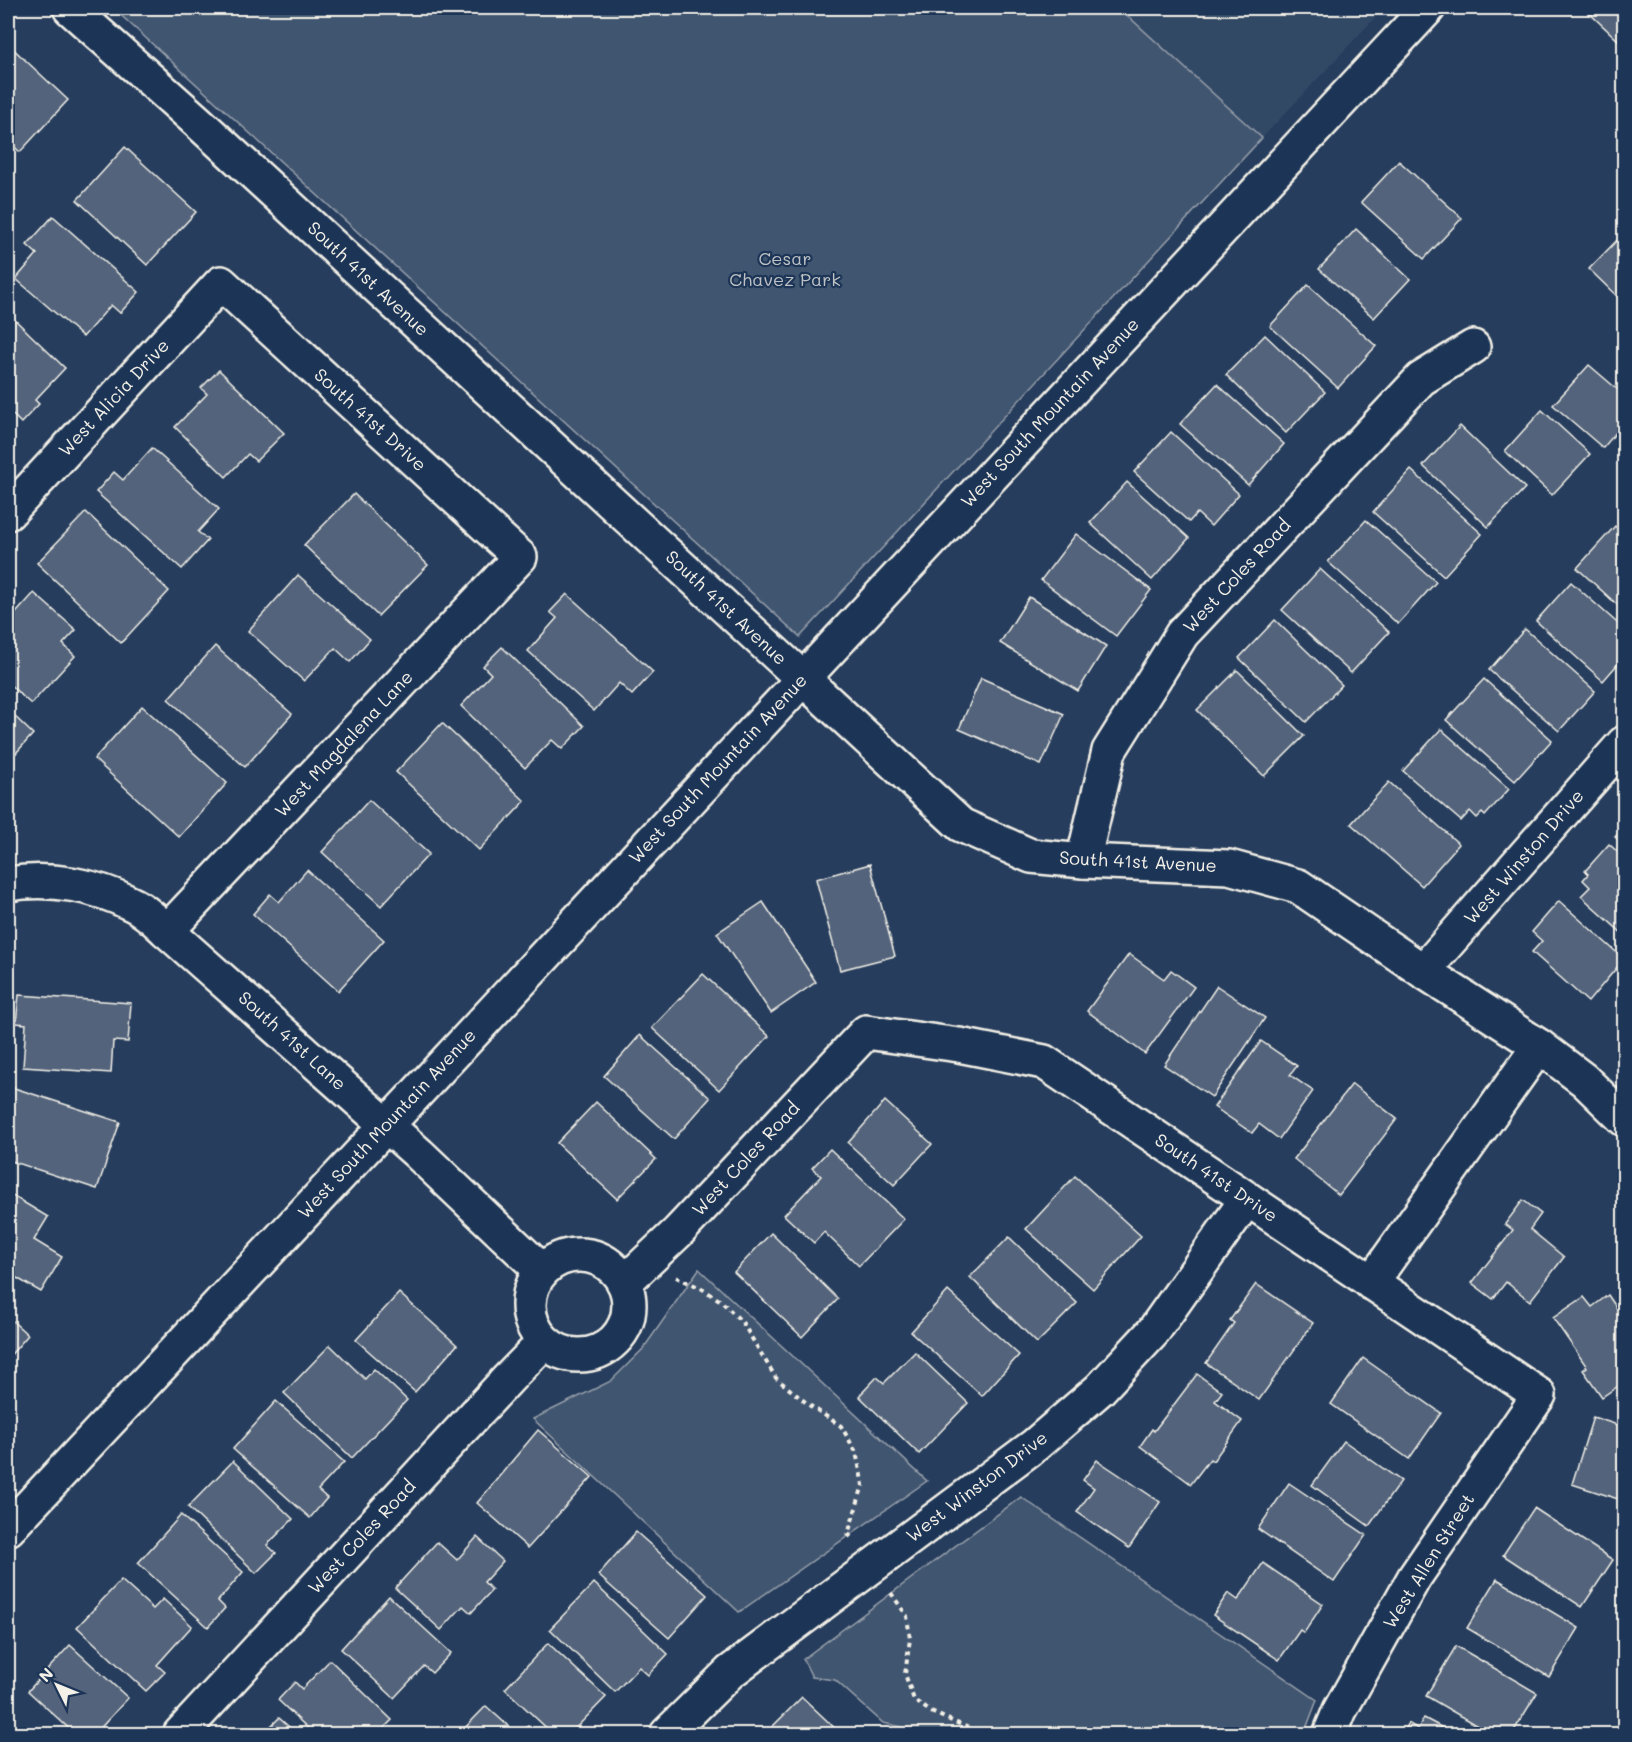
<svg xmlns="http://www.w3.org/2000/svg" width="1632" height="1742" font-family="Mali,sans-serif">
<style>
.built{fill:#334966}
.green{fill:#40546f;stroke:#9aa2ac;stroke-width:1.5}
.building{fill:#52647b;stroke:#f4f1e8;stroke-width:1.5}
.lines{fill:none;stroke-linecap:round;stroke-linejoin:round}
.minor-casing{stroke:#f4f1e8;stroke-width:38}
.tertiary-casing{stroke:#f4f1e8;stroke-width:38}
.path{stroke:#f4f1e8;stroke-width:4;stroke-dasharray:4.5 4.5;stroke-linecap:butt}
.minor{stroke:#1d3557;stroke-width:33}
.tertiary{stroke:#1d3557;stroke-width:33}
.labels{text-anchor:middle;stroke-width:4.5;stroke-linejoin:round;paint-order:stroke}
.park-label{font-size:18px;fill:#bec2c4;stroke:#1d3557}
.street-label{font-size:18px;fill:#f4f1e8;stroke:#1d3557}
</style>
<rect width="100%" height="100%" fill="#263d5d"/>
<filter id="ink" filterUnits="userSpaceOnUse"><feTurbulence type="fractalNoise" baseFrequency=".0167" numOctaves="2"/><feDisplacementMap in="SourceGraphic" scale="12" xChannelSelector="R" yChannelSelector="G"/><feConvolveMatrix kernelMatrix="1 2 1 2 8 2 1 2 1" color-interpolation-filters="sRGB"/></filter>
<g filter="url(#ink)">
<!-- built -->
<polygon class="built" points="1119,8 1384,8 1262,138"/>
<!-- green -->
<g class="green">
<polygon points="113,8 1119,8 1262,138 800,637"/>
<polygon points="699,1269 927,1481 739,1612 533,1419 611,1381 643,1349"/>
<polygon points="1021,1497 1317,1700 1304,1734 918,1734 912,1729 883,1723 835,1680 812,1677 803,1659"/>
</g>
<!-- building -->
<g class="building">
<polygon points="1584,8 1624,8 1624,46"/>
<polygon points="8,44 68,100 20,152 8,141"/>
<polygon points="125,147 196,212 147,265 77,200"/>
<polygon points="1399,161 1462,218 1424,259 1361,202"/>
<polygon points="53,216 139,292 120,313 111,305 83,337 16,279 37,254 27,245"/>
<polygon points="1356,229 1410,279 1374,318 1319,269"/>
<polygon points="1624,233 1624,303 1589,269"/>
<polygon points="1308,285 1376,346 1338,388 1270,326"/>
<polygon points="11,316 65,368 35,400 39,404 21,423 8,410 8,320"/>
<polygon points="1265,335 1325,392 1286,433 1226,375"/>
<polygon points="1589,365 1624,395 1624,423 1603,448 1553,405"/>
<polygon points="219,370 284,433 256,461 248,454 226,477 175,427 207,394 201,388"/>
<polygon points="1217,384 1284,444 1248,485 1180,424"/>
<polygon points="1542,410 1590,454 1552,495 1505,451"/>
<polygon points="1460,426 1525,488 1488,527 1423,466"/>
<polygon points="1171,432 1239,494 1211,526 1197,513 1189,522 1134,472"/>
<polygon points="152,448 219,509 198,532 208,540 182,569 96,492 114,472 123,480"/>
<polygon points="1411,470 1482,534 1444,576 1373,512"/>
<polygon points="1127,482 1189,538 1152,580 1090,523"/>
<polygon points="354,494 428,565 378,616 304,545"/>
<polygon points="86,512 169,591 121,643 37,563"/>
<polygon points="1366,520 1436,582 1398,624 1328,562"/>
<polygon points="1615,526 1624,535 1624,611 1577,568"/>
<polygon points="1076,534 1151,590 1116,636 1041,580"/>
<polygon points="1320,569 1389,632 1351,673 1282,610"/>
<polygon points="298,575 370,639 350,662 335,648 304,681 248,631"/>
<polygon points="1571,582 1624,629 1624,657 1603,681 1536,621"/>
<polygon points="34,593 76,630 63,644 75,656 31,704 8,683 8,622"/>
<polygon points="567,594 653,672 632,695 619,683 594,711 528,651 557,618 550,612"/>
<polygon points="1029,597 1106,646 1078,691 1000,643"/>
<polygon points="1275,620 1342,685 1306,722 1239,658"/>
<polygon points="1525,629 1595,691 1559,731 1489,670"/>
<polygon points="215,646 292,714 245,767 168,699"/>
<polygon points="502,647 584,726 562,749 552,740 525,768 461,706 491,674 483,666"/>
<polygon points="1237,670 1304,736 1264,776 1197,710"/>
<polygon points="981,678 1064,714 1041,765 959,729"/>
<polygon points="1484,679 1552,740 1515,781 1446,720"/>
<polygon points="142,706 227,783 179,837 94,759"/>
<polygon points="8,710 33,734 8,762"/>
<polygon points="442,723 525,801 479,850 396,772"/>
<polygon points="1441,729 1509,789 1485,816 1482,813 1477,818 1470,811 1461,821 1403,771"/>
<polygon points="1389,782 1459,844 1422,886 1351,824"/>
<polygon points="369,800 429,854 381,906 322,852"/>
<polygon points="1624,827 1624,845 1615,837"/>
<polygon points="1609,844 1624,858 1624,935 1581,896 1590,887 1583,880 1588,874 1585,871"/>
<polygon points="870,864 895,956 840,970 816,879"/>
<polygon points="307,870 384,940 338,991 253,914 270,894 279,902"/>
<polygon points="1559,901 1624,959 1588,1002 1532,952 1542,941 1532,932"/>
<polygon points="763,902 816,982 771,1013 717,933"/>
<polygon points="1129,954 1164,979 1171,970 1194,987 1145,1054 1087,1011"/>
<polygon points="703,974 769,1036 719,1090 652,1028"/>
<polygon points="1217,986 1265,1018 1212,1097 1164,1065"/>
<polygon points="19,995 131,1003 128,1042 113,1041 111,1073 23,1067 26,1024 16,1023"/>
<polygon points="640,1035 710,1098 674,1139 604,1076"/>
<polygon points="1261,1041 1297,1066 1290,1075 1313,1091 1279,1139 1259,1124 1252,1133 1214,1107"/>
<polygon points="1352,1084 1397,1119 1339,1195 1294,1159"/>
<polygon points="11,1087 120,1122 97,1189 8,1160 8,1134 13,1118 8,1116 8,1097"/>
<polygon points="885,1101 932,1144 894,1185 848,1143"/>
<polygon points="596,1102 656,1159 617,1199 557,1143"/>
<polygon points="830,1149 904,1219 859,1266 824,1232 814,1243 784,1215 821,1176 812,1168"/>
<polygon points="1075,1176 1141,1236 1093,1289 1026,1229"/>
<polygon points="8,1193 48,1217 34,1240 62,1257 41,1292 8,1273"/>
<polygon points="1523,1200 1541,1214 1530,1229 1564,1257 1530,1301 1506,1282 1493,1299 1472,1283 1513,1230 1505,1224"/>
<polygon points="771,1233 838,1299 802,1337 734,1272"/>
<polygon points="1009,1237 1077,1303 1037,1343 970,1277"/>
<polygon points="1256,1284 1313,1323 1259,1400 1206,1363 1234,1323 1230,1320"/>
<polygon points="948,1291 1019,1355 982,1396 911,1332"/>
<polygon points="399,1293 457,1345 415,1392 356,1340"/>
<polygon points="1608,1295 1624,1319 1624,1382 1602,1397 1583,1370 1587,1367 1553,1318 1584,1297 1592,1307"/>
<polygon points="8,1317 28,1335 8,1358"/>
<polygon points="330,1345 365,1379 374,1369 407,1400 352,1458 284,1393"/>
<polygon points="915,1352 968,1403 919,1454 859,1396 877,1377 884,1383"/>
<polygon points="1363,1358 1441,1413 1409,1459 1331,1404"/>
<polygon points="1197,1374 1222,1392 1215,1401 1242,1421 1213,1461 1210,1459 1191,1484 1140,1446 1152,1429 1154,1431"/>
<polygon points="276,1401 344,1462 318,1490 327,1498 310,1518 233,1449"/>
<polygon points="1593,1417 1624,1427 1624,1501 1572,1484"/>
<polygon points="538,1430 592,1477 528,1548 477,1503"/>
<polygon points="1344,1441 1401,1481 1369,1526 1312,1485"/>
<polygon points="1097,1460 1160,1502 1129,1548 1077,1512 1094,1488 1083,1480"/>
<polygon points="233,1461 293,1519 267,1545 276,1553 256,1573 188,1507"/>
<polygon points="1289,1483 1366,1535 1334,1582 1258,1529"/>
<polygon points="1534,1508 1613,1560 1582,1607 1503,1555"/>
<polygon points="181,1515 243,1572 218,1601 225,1608 208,1627 138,1563"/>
<polygon points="636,1532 707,1595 669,1638 598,1575"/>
<polygon points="477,1537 503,1561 484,1582 492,1590 471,1613 463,1606 441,1630 395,1588 437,1542 457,1560"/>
<polygon points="1263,1563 1323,1604 1304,1633 1300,1630 1279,1660 1213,1615 1228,1593 1238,1600"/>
<polygon points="1497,1579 1579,1628 1549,1677 1467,1628"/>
<polygon points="121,1580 153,1609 163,1599 192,1626 157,1665 165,1672 146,1691 77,1627"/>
<polygon points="594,1583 668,1654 648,1675 639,1667 615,1692 550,1629"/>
<polygon points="389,1596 451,1653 432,1673 424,1666 394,1698 341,1649"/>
<polygon points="548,1643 606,1697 570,1734 553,1734 505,1689"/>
<polygon points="70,1645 128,1698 95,1734 75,1734 28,1691"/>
<polygon points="1456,1646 1537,1693 1512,1734 1491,1734 1426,1696"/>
<polygon points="330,1660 392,1720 378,1734 314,1734 278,1700 295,1682 302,1689"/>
<polygon points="802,1697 841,1734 765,1734"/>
<polygon points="486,1706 517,1734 459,1734"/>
<polygon points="279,1718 297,1734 263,1734"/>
<polygon points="1424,1718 1454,1734 1401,1734 1408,1723 1418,1729"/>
<polygon points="528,1726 537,1734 519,1734"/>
</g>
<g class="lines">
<!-- minor casing -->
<g class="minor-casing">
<g id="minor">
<polyline points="8,513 221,283 520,557 167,931"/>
<polyline points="802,678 961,825 1031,856 1083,861 1229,867 1298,886 1423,971 1539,1046 1584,1080 1624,1119"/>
<polyline points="1083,861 1109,751 1182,634 1421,379 1473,347"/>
<path d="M8,884C50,877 96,885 134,905C146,911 157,922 167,931L419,1154L542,1271"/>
<polyline points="1423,971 1624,743"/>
<circle cx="579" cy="1305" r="50"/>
<polyline points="624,1283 678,1232 866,1032 959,1045 1044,1062 1539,1395 1414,1578 1340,1710 1330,1734"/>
<polyline points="1371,1283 1539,1046"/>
<polyline points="180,1734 508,1379 544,1342"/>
<polyline points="667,1734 730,1672 1035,1445 1100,1389 1153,1332 1247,1199"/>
</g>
</g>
<!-- tertiary casing -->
<g class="tertiary-casing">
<g id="tertiary">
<polyline points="70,8 198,122 802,678"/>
<polyline points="8,1529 387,1125 1428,8"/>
</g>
</g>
<!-- path -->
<g class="path">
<polyline points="676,1277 701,1288 721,1301 742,1322 776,1378 809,1405 841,1426 856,1452 863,1485 848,1534 853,1539"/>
<polyline points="891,1593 907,1616 910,1639 905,1674 914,1700 931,1712 983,1734"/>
</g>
<!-- minor -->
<use href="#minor" class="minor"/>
<!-- tertiary -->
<use href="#tertiary" class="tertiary"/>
</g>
</g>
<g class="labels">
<!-- park labels -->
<g class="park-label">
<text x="785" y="265">Cesar<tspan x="785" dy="21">Chavez Park</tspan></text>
</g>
<!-- street labels -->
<g class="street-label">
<text transform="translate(368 279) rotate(43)" y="6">South 41st Avenue</text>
<text transform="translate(114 398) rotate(-47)" y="6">West Alicia Drive</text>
<text transform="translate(1050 413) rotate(-47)" y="6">West South Mountain Avenue</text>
<text transform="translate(370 420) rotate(42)" y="6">South 41st Drive</text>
<text transform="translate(1237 576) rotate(-47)" y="6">West Coles Road</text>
<text transform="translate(726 608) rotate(43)" y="6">South 41st Avenue</text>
<text transform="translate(344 744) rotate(-47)" y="6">West Magdalena Lane</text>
<text transform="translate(718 769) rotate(-47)" y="6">West South Mountain Avenue</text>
<text transform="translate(1524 857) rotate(-49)" y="6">West Winston Drive</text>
<text transform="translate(1138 862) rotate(3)" y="6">South 41st Avenue</text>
<text transform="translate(292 1041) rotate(42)" y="6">South 41st Lane</text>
<text transform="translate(387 1124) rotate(-47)" y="6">West South Mountain Avenue</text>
<text transform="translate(746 1159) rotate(-47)" y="6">West Coles Road</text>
<text transform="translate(1216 1178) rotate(34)" y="6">South 41st Drive</text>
<text transform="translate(977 1487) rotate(-37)" y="6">West Winston Drive</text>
<text transform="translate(362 1537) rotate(-47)" y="6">West Coles Road</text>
<text transform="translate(1429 1561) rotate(-58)" y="6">West Allen Street</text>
</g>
</g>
<!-- margin -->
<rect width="1632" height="1742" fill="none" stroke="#1d3557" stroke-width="30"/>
<rect x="15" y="15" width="1602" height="1712" fill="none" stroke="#f4f1e8" stroke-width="2" filter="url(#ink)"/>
<!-- north arrow -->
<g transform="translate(57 1685) rotate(313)" stroke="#1d3557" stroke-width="4.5" paint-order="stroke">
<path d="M0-4.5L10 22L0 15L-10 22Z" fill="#f4f1e8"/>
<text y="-9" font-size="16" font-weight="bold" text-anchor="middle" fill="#f4f1e8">N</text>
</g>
</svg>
